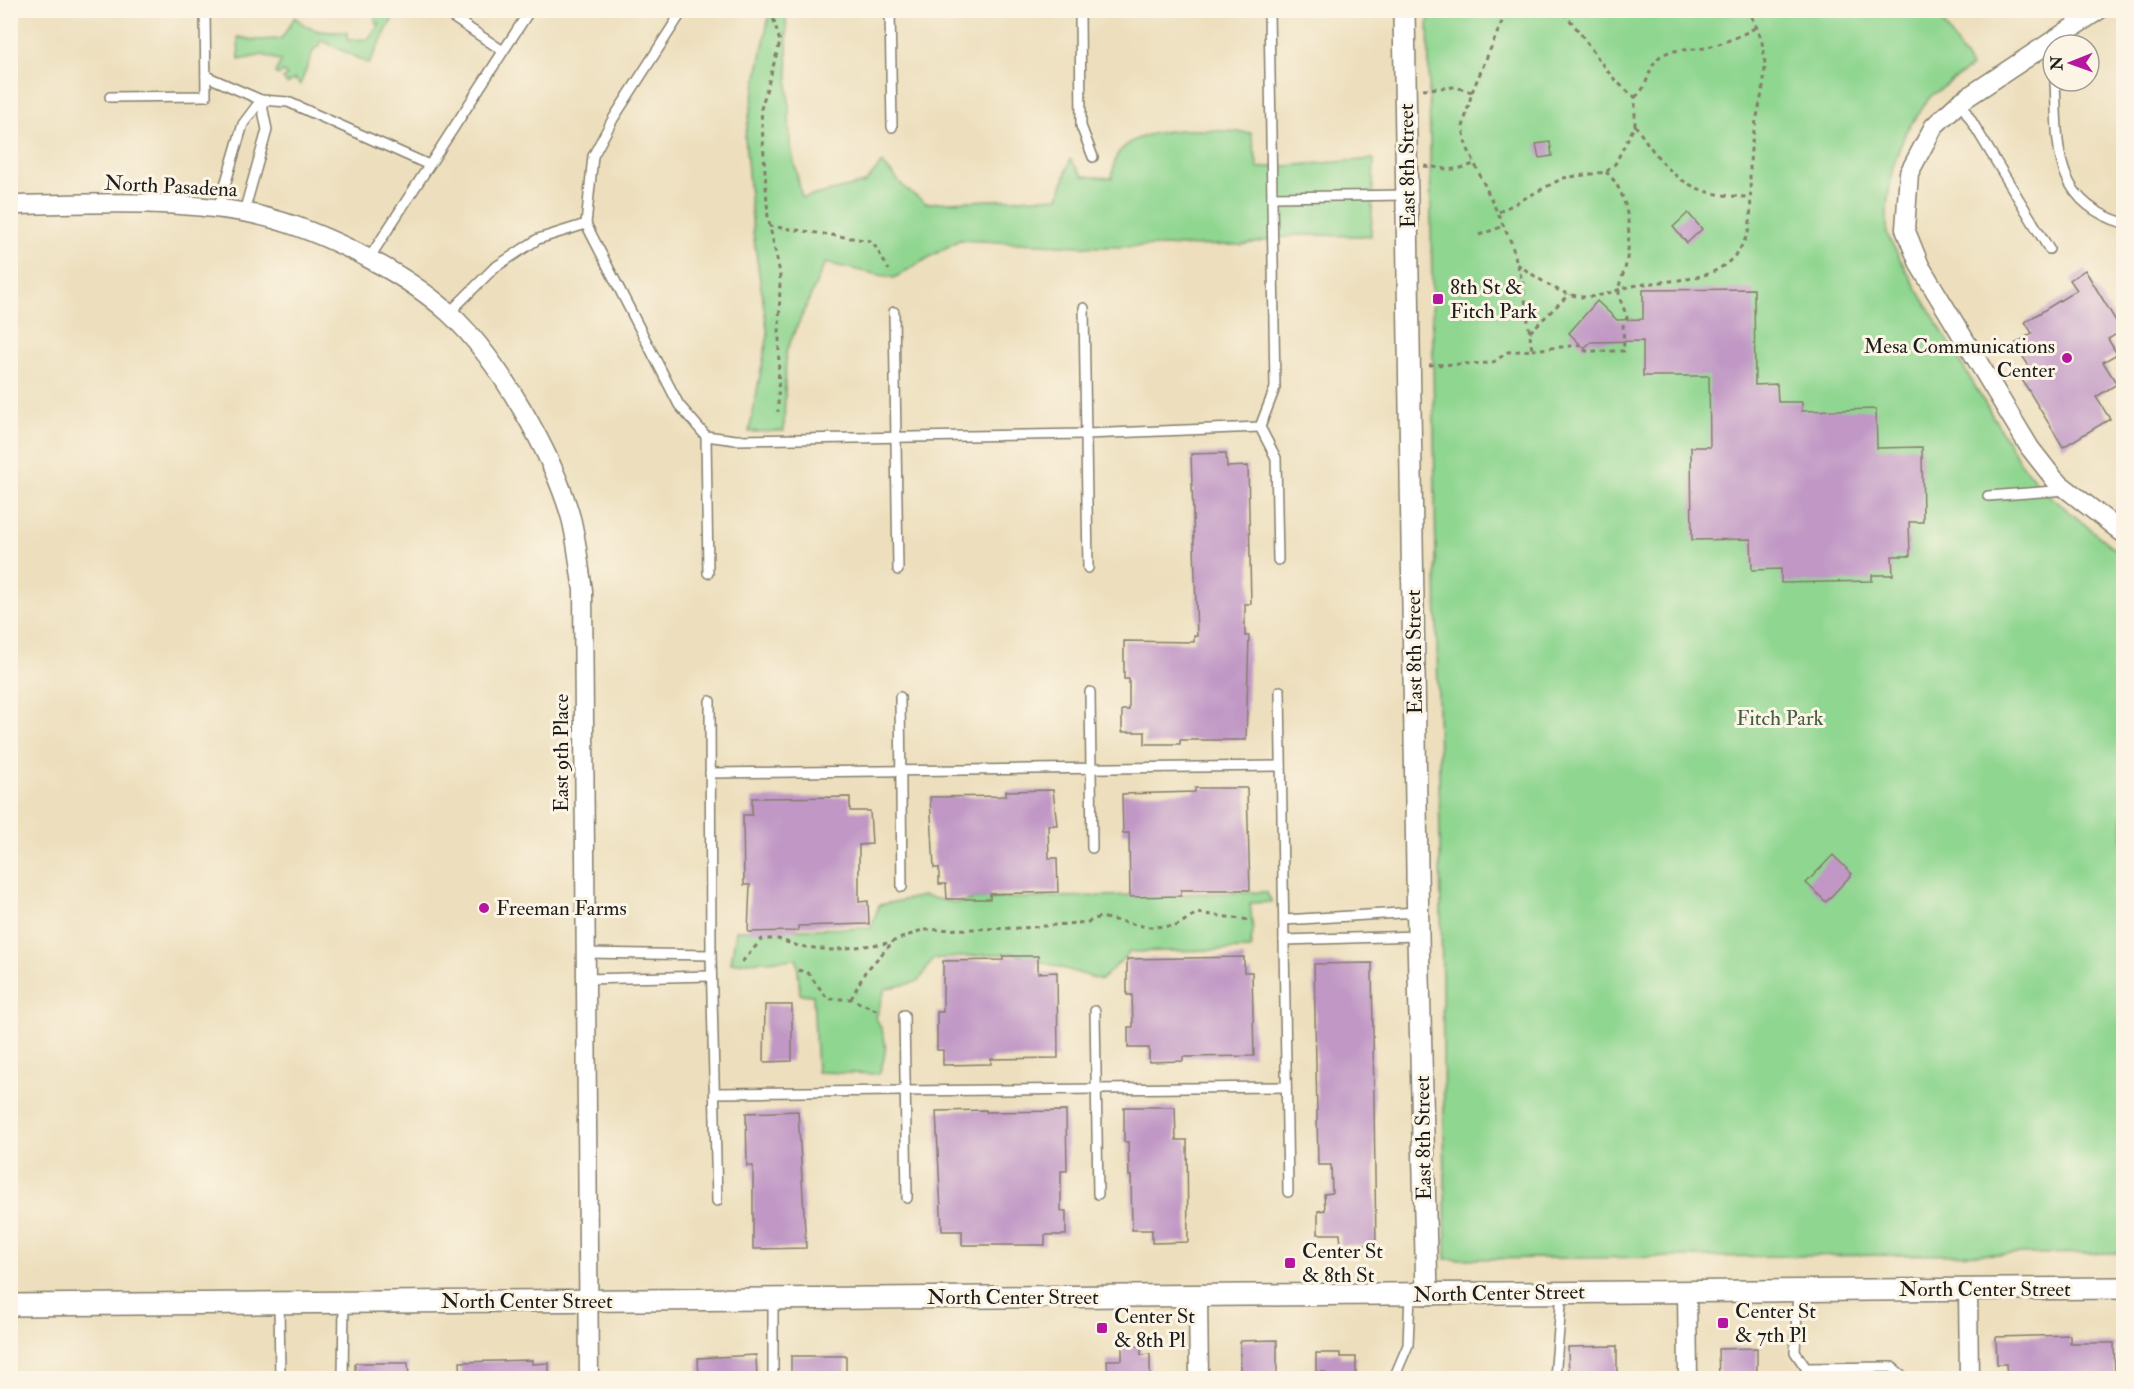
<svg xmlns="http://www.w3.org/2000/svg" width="2134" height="1389" font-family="'IM FELL Double Pica',serif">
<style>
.green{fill:#8fd690;stroke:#567956;stroke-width:1.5}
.building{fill:#c097c5}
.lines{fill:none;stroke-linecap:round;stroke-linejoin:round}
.service-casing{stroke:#847e6c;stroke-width:12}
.minor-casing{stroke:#847e6c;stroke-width:21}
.tertiary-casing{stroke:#847e6c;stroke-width:24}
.path{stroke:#847e6c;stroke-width:3;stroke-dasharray:4.5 4.5;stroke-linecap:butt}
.service{stroke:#fff;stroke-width:9}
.minor{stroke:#fff;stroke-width:18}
.tertiary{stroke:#fff;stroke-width:21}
.poi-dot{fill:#b5179e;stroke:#fcf5e5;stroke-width:2}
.labels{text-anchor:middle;stroke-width:6;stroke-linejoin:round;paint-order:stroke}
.street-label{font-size:21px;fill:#1c1c1c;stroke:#fcf5e5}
.poi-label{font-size:21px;fill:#1c1c1c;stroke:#fcf5e5;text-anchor:start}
.park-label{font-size:21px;fill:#445d45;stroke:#fcf5e5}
</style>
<rect width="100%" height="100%" fill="#fcf5e5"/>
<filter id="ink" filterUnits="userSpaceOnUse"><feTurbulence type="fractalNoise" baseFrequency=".0167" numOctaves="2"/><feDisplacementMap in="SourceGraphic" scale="12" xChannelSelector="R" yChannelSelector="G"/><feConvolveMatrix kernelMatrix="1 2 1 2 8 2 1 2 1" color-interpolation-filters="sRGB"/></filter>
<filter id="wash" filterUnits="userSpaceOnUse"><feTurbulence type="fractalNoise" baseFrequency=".008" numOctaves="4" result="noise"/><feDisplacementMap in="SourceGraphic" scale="24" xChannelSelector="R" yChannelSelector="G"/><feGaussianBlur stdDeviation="1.35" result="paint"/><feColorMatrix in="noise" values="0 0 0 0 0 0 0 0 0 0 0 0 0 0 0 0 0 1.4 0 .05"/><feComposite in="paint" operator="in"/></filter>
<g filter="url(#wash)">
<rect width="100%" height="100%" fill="#eddfbd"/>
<!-- green -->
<g class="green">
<path d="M375,11L396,12L369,64L321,40L318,47L314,49L300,85L295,79L287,84L283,79L287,75L283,72L279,75L275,73L281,61L263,55L239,60L238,37L254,40L281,39L295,17C312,34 324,32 347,32V40L369,39L380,23H375Z"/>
<path d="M770,11H786L790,143L802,198L865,183L882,163L906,189L926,203L1059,197L1070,159L1083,176L1112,178C1113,172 1114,161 1117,155C1139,121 1216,130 1251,133L1258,168L1374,159L1371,236L1297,235L1241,245L1100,247L959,240L894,278L825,263L786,352L784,431L749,432L768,335L753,232L745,137Z"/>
<polygon points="1428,11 1936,11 1971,67 1930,97 1906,131 1893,166 1887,206 1887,234 1907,272 2018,459 2043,490 2123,556 2123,1253 1446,1259"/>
<path d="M1266,892L1272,902L1250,903L1253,931L1250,949L1130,952L1101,980L1013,953L933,959L919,981L885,989L876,1018C888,1040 888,1050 879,1074L817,1072L813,995L800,994L797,959L731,963L736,930L871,928L879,905L923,896L957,903L976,899Z"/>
</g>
<g id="blocks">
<!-- building -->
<g class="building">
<polygon points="1550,142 1552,156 1539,158 1536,144"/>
<polygon points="1688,213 1702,229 1687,243 1673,227"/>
<polygon points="2085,270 2122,331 2108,339 2117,354 2103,362 2117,384 2096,397 2110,419 2063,447 2021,378 2032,371 2015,344 2032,333 2025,322 2077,290 2070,280"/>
<polygon points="1754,289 1755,385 1777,384 1778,402 1802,402 1802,411 1876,409 1877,448 1922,447 1923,522 1909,522 1910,556 1892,556 1893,575 1872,575 1872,581 1781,583 1781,569 1752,570 1751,539 1692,540 1691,447 1710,447 1709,376 1643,376 1643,341 1591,342 1584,348 1569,333 1597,301 1617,320 1643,319 1643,290"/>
<polygon points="1226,453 1227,467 1248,466 1251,604 1245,604 1245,636 1249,636 1246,740 1180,740 1180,744 1145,744 1145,732 1122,732 1122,710 1129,710 1129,679 1124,679 1124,641 1194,642 1194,636 1197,636 1191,454"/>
<polygon points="1195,788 1247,788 1250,890 1181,890 1181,896 1130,897 1129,833 1123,833 1122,794 1195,792"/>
<polygon points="1053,790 1057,825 1048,825 1049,858 1057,858 1058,892 990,894 990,899 947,899 946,884 939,884 939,868 934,868 930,797 1006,796 1006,791"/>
<polygon points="850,797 850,811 870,811 872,844 859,845 859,902 868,901 869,924 798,926 798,931 748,932 750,885 744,885 743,815 752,815 752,798"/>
<polygon points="1833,855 1852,874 1826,902 1806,883"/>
<polygon points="1003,956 1038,956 1038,973 1057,972 1058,1058 991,1059 991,1064 943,1065 943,1050 937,1050 937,1012 943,1012 943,961 1003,960"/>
<polygon points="1244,957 1244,972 1252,972 1254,1056 1183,1057 1183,1061 1149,1062 1149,1048 1128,1048 1128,1027 1133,1027 1132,995 1127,995 1127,959"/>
<polygon points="1372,963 1376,1245 1341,1245 1340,1234 1318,1234 1318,1211 1325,1210 1324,1194 1332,1193 1331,1165 1318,1165 1314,964"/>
<polygon points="765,1005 792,1005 792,1061 764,1062"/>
<polygon points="1124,1107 1175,1107 1176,1140 1187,1140 1188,1242 1152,1243 1152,1230 1132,1230 1131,1176 1129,1176 1128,1142 1124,1142"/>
<polygon points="986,1110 986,1112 1066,1111 1067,1171 1061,1171 1061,1211 1066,1211 1066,1235 1045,1235 1045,1245 962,1245 962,1231 942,1231 936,1111"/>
<polygon points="798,1111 806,1248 753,1249 753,1166 747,1166 746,1113"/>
<polygon points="2070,1335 2070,1343 2114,1343 2115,1378 2007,1378 2006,1364 1997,1364 1996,1337"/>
<polygon points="1277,1340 1277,1378 1240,1378 1240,1341"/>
<polygon points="1122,1346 1141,1346 1141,1355 1150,1354 1150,1378 1108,1378 1107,1360 1122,1360"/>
<polygon points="1617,1346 1617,1378 1569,1378 1568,1347"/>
<polygon points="1757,1348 1757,1378 1719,1378 1718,1349"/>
<polygon points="1316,1353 1340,1353 1340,1357 1356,1357 1356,1378 1325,1378 1325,1372 1316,1372"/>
<polygon points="756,1355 757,1378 699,1378 698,1358"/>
<rect x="791" y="1356" width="55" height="22"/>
<polygon points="532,1360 532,1364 549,1363 549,1378 461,1378 460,1362"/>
<polygon points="355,1363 408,1363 409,1378 355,1378"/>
</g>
</g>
</g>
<g filter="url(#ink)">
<use href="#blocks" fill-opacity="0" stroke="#847e6c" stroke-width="1.5"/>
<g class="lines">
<!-- service casing -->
<g class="service-casing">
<g id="service">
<polyline points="442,10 503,51"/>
<polyline points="683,10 613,119 593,156 586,224 679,405 706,436 736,440 1086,434 1260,427"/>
<polyline points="890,10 892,127"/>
<polyline points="1080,10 1081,126 1093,157"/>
<polyline points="1269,10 1275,388 1260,427 1276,458 1278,560"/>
<polyline points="206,76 261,100 288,102 429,165"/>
<path d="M2055,81C2058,144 2051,202 2124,223"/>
<polyline points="110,97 206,96 205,10"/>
<polyline points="1960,102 2049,249"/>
<polyline points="1272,197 1407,195"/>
<polyline points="218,209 243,124 261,100"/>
<polyline points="244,212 267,130 261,100"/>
<polyline points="368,260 530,10"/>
<polyline points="1084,308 1088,568"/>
<polyline points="894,312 898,570"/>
<polyline points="449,313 494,268 538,239 586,224"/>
<polyline points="706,436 708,573"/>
<polyline points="1988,496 2066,490"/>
<polyline points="1280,691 1288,1192"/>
<polyline points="1090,692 1092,848"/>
<polyline points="900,697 902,887"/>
<polyline points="710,701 711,955 717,1201"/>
<polyline points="710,773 1281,766"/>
<polyline points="1284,920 1417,912"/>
<polyline points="1284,940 1418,936"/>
<polyline points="585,953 711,955"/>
<polyline points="585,979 711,976"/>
<polyline points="1095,1011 1098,1194"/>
<polyline points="904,1015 907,1198"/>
<polyline points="715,1093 1286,1087"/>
<polyline points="1798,1290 1795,1352 1806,1368 1892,1367 1905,1378"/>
<polyline points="773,1299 773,1378"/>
<polyline points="279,1303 280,1378"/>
<polyline points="343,1378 344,1303"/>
<polyline points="1394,1378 1408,1345 1410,1294"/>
<polyline points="1555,1378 1562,1292"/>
</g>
</g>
<!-- minor casing -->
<g class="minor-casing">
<g id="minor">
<polyline points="2099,10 1960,102 1934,126 1909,173 1905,229 1920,266 2030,448 2055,480 2124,534"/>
<path d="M10,205C87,204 166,199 242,212C308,223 399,268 449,313C498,358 553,454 571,518C577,541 579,567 583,590L589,1378"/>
<polyline points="1968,1289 1969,1378"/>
<polyline points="1687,1291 1688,1378"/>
<polyline points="1198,1296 1199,1378"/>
</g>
</g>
<!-- tertiary casing -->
<g class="tertiary-casing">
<g id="tertiary">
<polyline points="1404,10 1418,936 1427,1294"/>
<polyline points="10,1305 2124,1288"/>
</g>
</g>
<!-- path -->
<g class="path">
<polyline points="771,10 780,42 761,109 768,218 780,273 778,412"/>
<polyline points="1423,89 1455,87 1472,92"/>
<path d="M1635,97C1650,87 1647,64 1662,55C1672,49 1692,50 1704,48C1721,44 1740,37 1756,27"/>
<path d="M1635,125C1668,175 1687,196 1750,197"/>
<path d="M1424,166C1447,168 1448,173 1474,164"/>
<path d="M1499,212L1563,178L1606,172L1615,164L1635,125V97C1601,73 1589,39 1561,10"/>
<polyline points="769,226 872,241 889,270"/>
<polyline points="1479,235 1504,226"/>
<path d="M1517,264C1534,275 1552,290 1572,295C1597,302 1615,288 1639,285C1685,277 1729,285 1749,230C1753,204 1748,177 1751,150C1757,98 1781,61 1747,10"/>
<polyline points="1530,332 1569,294"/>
<path d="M1532,350L1579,345L1586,351H1624L1623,326L1627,318C1625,309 1619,301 1619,292C1618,284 1623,276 1625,269C1632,238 1631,194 1606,172"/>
<polyline points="1429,365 1492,363 1508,352 1532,350 1523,284 1511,242 1466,145 1463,127 1472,92 1507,10"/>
<polyline points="742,962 762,939 778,939 798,946 831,950 889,943 922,930 1022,928 1088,922 1100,917 1147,927 1176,926 1197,913 1250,920"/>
<polyline points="798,970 808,973 828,999 851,999 878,1011"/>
<polyline points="851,999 865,972 892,943"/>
</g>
<!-- service -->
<use href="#service" class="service"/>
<!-- minor -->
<use href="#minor" class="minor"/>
<!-- tertiary -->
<use href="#tertiary" class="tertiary"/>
</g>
</g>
<!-- markers -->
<g class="poi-dot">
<rect x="1432" y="293" width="12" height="12" rx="3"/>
<circle cx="2067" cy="358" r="6"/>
<circle cx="484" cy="908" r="6"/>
<rect x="1284" y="1257" width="12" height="12" rx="3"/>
<rect x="1717" y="1317" width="12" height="12" rx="3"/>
<rect x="1096" y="1322" width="12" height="12" rx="3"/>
</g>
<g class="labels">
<!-- street labels -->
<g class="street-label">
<text transform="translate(1407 166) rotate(-91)" y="7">East 8th Street</text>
<text transform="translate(171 186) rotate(3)" y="7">North Pasadena</text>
<text transform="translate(1414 652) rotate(-91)" y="7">East 8th Street</text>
<text transform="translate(561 753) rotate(-90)" y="7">East 9th Place</text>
<text transform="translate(1423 1138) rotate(-91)" y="7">East 8th Street</text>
<text x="1985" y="1296">North Center Street</text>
<text transform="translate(1499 1293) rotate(-1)" y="7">North Center Street</text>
<text x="1013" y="1304">North Center Street</text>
<text x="527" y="1308">North Center Street</text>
</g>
<!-- poi labels -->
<g class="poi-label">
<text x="1450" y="294">8th St &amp;<tspan x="1450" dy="24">Fitch Park</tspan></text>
<text x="2055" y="353" text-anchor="end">Mesa Communications<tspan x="2055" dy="24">Center</tspan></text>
<text x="496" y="915">Freeman Farms</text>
<text x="1302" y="1258">Center St<tspan x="1302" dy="24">&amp; 8th St</tspan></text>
<text x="1735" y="1318">Center St<tspan x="1735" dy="24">&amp; 7th Pl</tspan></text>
<text x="1114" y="1323">Center St<tspan x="1114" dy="24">&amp; 8th Pl</tspan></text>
</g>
<!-- park labels -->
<g class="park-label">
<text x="1780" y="725">Fitch Park</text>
</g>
</g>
<!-- margin -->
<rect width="2134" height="1389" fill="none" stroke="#fcf5e5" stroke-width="36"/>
<!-- north arrow -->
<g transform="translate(2071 63) rotate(269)"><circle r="28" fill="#fcf5e5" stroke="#a29e95" stroke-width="1.5"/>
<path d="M0-4.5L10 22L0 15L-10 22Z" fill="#b5179e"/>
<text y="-9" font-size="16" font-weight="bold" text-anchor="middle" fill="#1c1c1c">N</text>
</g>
</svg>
